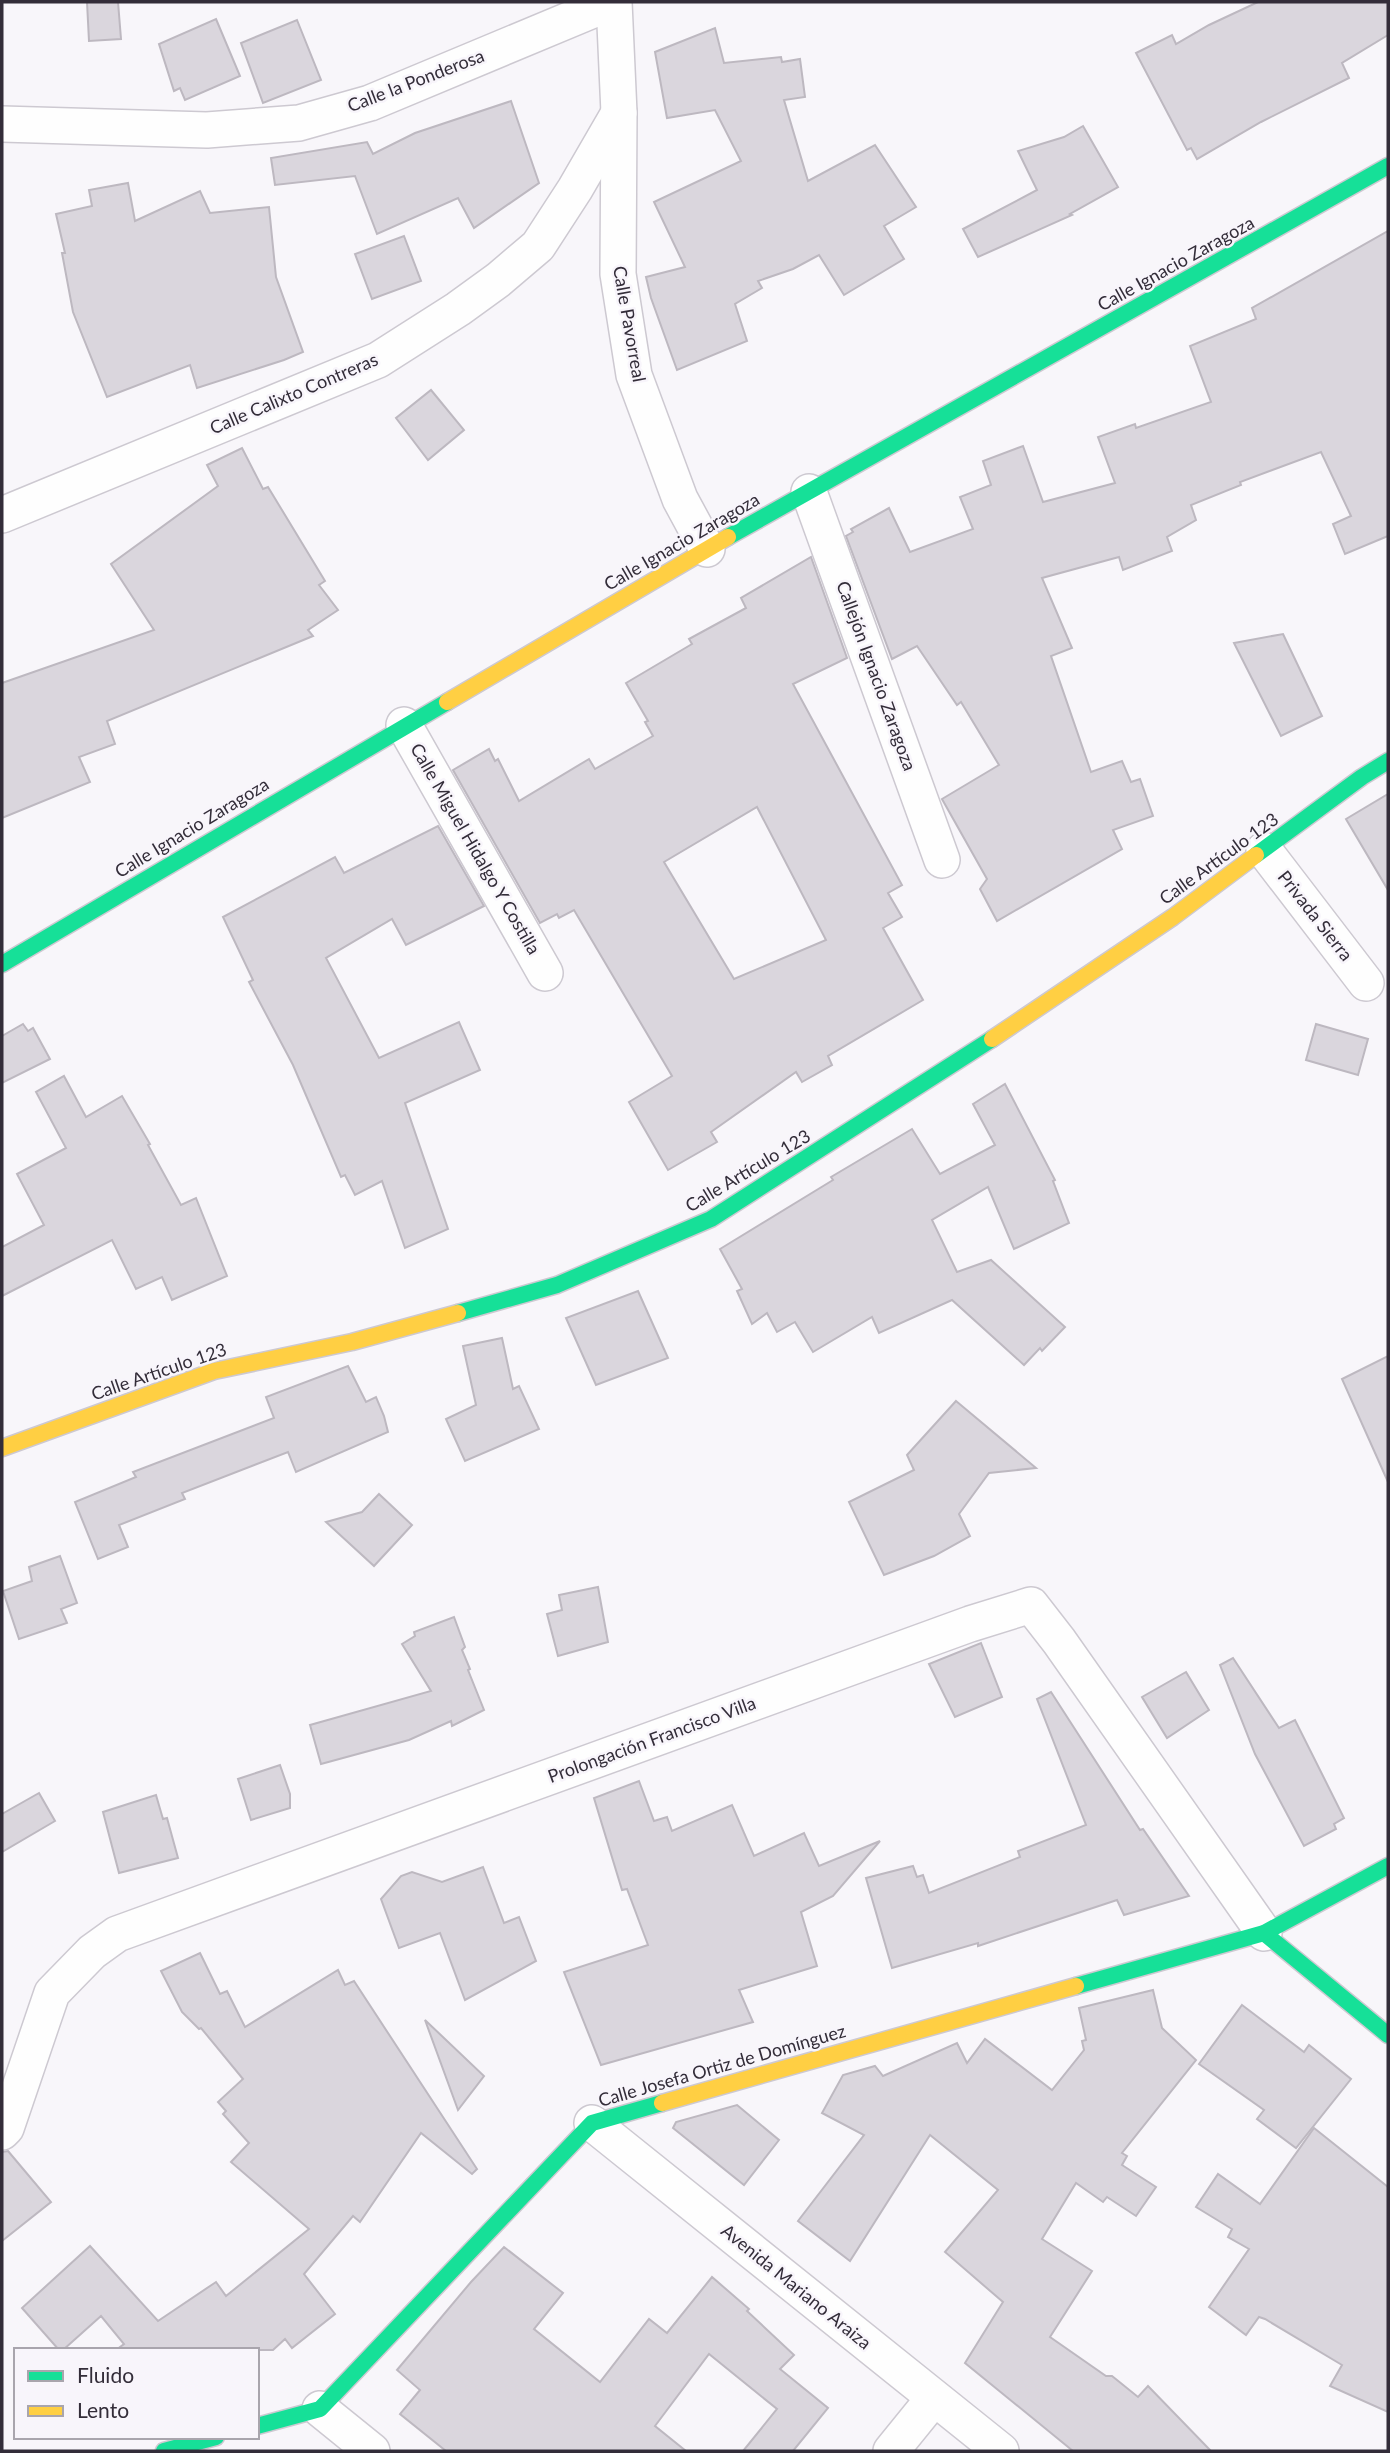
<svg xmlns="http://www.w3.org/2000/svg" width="1390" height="2453" font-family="Lato,sans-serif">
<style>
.building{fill:#dad6dd;stroke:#bdb8c0;stroke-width:2;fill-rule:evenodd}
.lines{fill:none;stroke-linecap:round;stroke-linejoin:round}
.street-casing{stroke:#cdc9d1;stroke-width:38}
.fast-casing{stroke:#cdc9d1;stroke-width:19}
.slow-casing{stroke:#cdc9d1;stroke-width:19}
.street{stroke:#fefefe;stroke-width:35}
.fast{stroke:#16e098;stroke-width:16}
.slow{stroke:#ffcf43;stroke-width:16}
.labels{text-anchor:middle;stroke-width:5;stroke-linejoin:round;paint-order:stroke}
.street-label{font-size:18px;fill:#332d39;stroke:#f8f5fb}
</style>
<rect width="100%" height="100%" fill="#f8f6fa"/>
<!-- building -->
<g class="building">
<polygon points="87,2 118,2 121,39 89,41"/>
<polygon points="1258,2 1388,2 1388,35 1342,63 1349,78 1261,122 1197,159 1191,148 1187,150 1136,53 1172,35 1176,44 1209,25"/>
<polygon points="216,19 240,76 185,100 180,88 174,91 159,44"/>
<polygon points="297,20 321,80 263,103 241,43"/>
<polygon points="715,28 724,63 781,57 782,62 800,59 805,97 784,100 808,181 875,145 916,207 884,226 904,259 844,295 819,255 793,269 758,281 762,288 735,304 747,341 677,370 651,298 646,277 685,267 654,202 741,161 715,110 667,118 655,52"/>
<polygon points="511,101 539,183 474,228 458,198 377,234 355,176 275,185 271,158 367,142 373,154 415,133"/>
<polygon points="1083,126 1118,187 1070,214 1072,215 978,257 963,229 1037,190 1018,151 1064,137"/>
<polygon points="128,183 135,221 200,191 210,213 269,207 276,277 303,352 284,360 197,388 190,365 107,397 73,312 62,253 65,253 56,214 92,206 89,190"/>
<polygon points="1388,231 1388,536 1345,554 1333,524 1351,516 1321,452 1240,482 1241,485 1191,505 1196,520 1167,537 1172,551 1123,570 1119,557 1042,578 1072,648 1051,656 1091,772 1122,761 1131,782 1140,779 1153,816 1113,830 1122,849 997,921 980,889 987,879 942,799 999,765 961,702 957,705 917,646 892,659 846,536 853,532 851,529 889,508 910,552 973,529 960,497 991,485 983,461 1023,446 1043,502 1115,483 1098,437 1135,424 1136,428 1211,402 1190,346 1256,319 1252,308"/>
<polygon points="404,236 421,281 372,299 355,254"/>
<polygon points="431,390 464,430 428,460 396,418"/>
<polygon points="242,448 263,489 268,487 325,581 319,585 338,610 308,630 313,636 107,721 115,744 79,757 90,782 2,818 2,683 154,630 111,564 218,486 207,465"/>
<path d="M811,557L847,658L793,684L902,885L888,893L902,917L883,928L923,1000L828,1056L832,1065L802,1082L796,1072L711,1132L717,1142L668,1170L629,1102L672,1076L574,910L559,918L557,914L540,923L453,770L489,749L495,761L498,759L519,801L589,759L595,769L653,736L645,722L648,721L626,683L692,644L689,639L746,608L741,598ZM757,807L826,940L734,979L664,862Z"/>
<polygon points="1283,634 1322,716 1281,736 1234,643"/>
<polygon points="1388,794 1388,890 1346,819"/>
<polygon points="438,826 484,906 406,945 392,919 326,958 379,1058 459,1022 480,1070 405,1103 448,1229 405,1248 382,1181 355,1195 345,1175 341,1177 293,1065 249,982 253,980 223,917 335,857 344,873"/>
<polygon points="23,1024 28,1031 33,1028 50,1059 2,1083 2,1036"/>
<polygon points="1316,1024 1368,1039 1358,1075 1306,1060"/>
<polygon points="64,1076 86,1117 122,1096 150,1144 148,1145 181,1205 196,1198 227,1276 172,1300 162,1277 136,1289 112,1240 2,1296 2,1247 44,1225 17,1174 66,1148 36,1092"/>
<polygon points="1005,1084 1055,1180 1053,1181 1069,1223 1014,1249 988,1187 932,1220 957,1272 991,1260 1065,1327 1042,1351 1040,1348 1024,1365 952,1300 879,1333 872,1317 813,1352 795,1322 777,1332 767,1313 752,1324 737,1291 742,1289 720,1249 833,1180 831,1177 912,1129 940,1174 995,1145 973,1104"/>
<polygon points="638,1291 668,1358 596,1385 566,1318"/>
<polygon points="502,1338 513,1389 519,1386 539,1429 465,1461 446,1419 476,1405 463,1346"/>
<polygon points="1388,1356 1388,1482 1342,1379"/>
<polygon points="348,1366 366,1402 376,1397 384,1416 388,1432 296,1472 288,1452 182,1493 185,1499 119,1525 128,1547 98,1559 75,1502 136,1477 133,1472 274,1418 266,1397"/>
<polygon points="956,1401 1036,1468 989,1473 959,1514 970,1536 934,1556 884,1575 849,1502 914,1470 907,1455"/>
<polygon points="379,1494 412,1525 374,1566 326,1522 362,1512"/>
<polygon points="60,1556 77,1603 61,1609 67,1623 19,1639 3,1591 32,1581 29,1567"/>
<polygon points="598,1587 608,1642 558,1656 547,1614 562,1610 559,1595"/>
<polygon points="454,1617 465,1647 462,1650 470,1669 468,1670 484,1710 452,1726 451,1721 409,1740 321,1764 310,1725 431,1691 402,1644 415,1636 414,1632"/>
<polygon points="981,1643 1002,1697 955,1717 929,1664"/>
<polygon points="1233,1658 1279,1728 1295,1720 1344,1818 1334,1824 1336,1829 1304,1846 1255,1754 1220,1665"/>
<polygon points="1186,1672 1209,1710 1167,1738 1142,1697"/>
<polygon points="1051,1692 1140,1830 1143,1829 1189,1896 1124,1915 1117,1900 978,1946 978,1943 892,1968 866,1878 913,1866 917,1877 923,1875 929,1893 1020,1857 1018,1851 1086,1825 1037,1699"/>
<polygon points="280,1765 290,1794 290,1808 251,1820 238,1779"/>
<polygon points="639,1781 654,1821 667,1817 672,1831 732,1805 754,1856 804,1833 819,1866 880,1841 833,1896 801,1912 817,1966 739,1990 753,2022 601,2065 564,1972 648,1945 627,1889 622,1890 594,1798"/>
<polygon points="39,1793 55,1821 2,1852 2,1814"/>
<polygon points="156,1795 163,1819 167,1818 178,1858 119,1873 103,1812"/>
<polygon points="483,1867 504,1923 519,1917 536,1961 465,2000 440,1933 399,1948 381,1899 401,1876 412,1872 442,1882"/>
<polygon points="200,1953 220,1994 227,1991 245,2027 338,1970 345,1985 354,1981 477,2169 472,2174 421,2133 360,2222 353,2216 304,2274 335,2314 292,2348 285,2339 273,2350 116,2350 124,2344 101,2316 63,2350 59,2350 22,2308 90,2246 158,2321 216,2282 226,2296 309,2229 231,2162 249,2143 223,2114 226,2111 218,2102 243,2079 201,2028 199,2029 182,2012 161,1971"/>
<polygon points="1153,1990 1162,2028 1196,2060 1122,2153 1127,2156 1122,2165 1156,2187 1136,2216 1107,2197 1103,2202 1076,2183 1042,2239 1092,2271 1050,2337 1106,2376 1112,2376 1138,2397 1148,2386 1211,2451 1073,2451 965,2363 1003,2302 945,2252 998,2190 930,2135 850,2261 798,2221 864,2135 822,2113 843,2075 875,2066 883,2076 957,2043 967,2063 985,2039 1052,2090 1084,2050 1082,2041 1086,2040 1079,2008"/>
<polygon points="1242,2005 1304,2052 1309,2045 1351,2079 1296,2148 1257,2119 1264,2110 1199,2064"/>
<polygon points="425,2020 484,2076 458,2110"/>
<polygon points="737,2105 779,2140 744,2185 673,2128 676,2122"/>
<polygon points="1314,2128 1388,2187 1388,2412 1330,2386 1342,2365 1265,2319 1259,2317 1246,2335 1209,2307 1249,2249 1228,2237 1232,2229 1196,2207 1218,2174 1260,2204"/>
<polygon points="8,2151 51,2202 2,2241 2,2152"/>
<polygon points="504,2247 563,2293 534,2329 600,2382 649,2319 667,2333 712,2277 749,2309 747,2311 794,2355 780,2369 828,2408 793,2451 743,2451 777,2409 709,2354 655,2426 686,2451 446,2451 400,2414 420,2390 397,2370 471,2282"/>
</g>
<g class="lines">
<!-- street casing -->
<g class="street-casing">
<g id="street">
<polyline points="614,2 619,113 618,274 634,375 680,499 707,549"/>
<polyline points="2,124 207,130 299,123 370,103 612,2"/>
<polyline points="809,492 942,860"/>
<polyline points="2,515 378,360 458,309 498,280 538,246 575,189 619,113"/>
<polyline points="404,725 545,973"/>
<polyline points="1264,850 1366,983"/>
<polyline points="592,2123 1001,2451"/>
<polyline points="2,2132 6,2128 52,1993 92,1952 117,1934 970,1624 1031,1605 1059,1641 1264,1933"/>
<polyline points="320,2409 372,2451"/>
<polyline points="891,2451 934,2398"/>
</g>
</g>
<!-- fast casing -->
<g class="fast-casing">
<g id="fast">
<polyline points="728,537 1388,166"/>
<polyline points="1256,855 1362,777 1388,761"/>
<polyline points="2,964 447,702"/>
<polyline points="458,1313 557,1285 711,1219 992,1039"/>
<polyline points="1264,1933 1388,2035"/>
<polyline points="1076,1986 1264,1933 1388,1866"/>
<polyline points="257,2426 320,2409 592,2123 662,2103"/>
<polyline points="164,2451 216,2437"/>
</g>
</g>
<!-- slow casing -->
<g class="slow-casing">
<g id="slow">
<polyline points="447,702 728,537"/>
<polyline points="992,1039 1173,917 1256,855"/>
<polyline points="2,1448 214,1371 352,1342 458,1313"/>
<polyline points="662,2103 1076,1986"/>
</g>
</g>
<!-- street -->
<use href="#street" class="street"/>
<!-- fast -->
<use href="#fast" class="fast"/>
<!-- slow -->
<use href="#slow" class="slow"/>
</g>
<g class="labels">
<!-- street labels -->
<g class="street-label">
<text transform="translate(416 81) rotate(-21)" y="6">Calle la Ponderosa</text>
<text transform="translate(1176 264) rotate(-29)" y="6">Calle Ignacio Zaragoza</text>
<text transform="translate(629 324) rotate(80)" y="6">Calle Pavorreal</text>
<text transform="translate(294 394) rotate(-23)" y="6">Calle Calixto Contreras</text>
<text transform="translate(682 542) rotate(-30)" y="6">Calle Ignacio Zaragoza</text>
<text transform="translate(876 676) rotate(70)" y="6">Callejón Ignacio Zaragoza</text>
<text transform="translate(192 828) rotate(-31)" y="6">Calle Ignacio Zaragoza</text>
<text transform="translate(475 849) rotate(60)" y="6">Calle Miguel Hidalgo Y Costilla</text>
<text transform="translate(1219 859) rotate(-36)" y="6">Calle Artículo 123</text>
<text transform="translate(1315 916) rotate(52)" y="6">Privada Sierra</text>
<text transform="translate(748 1171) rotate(-31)" y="6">Calle Artículo 123</text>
<text transform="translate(159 1372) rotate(-19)" y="6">Calle Artículo 123</text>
<text transform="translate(652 1740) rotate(-20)" y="6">Prolongación Francisco Villa</text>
<text transform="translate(722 2066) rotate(-16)" y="6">Calle Josefa Ortiz de Domínguez</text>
<text transform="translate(796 2287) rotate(39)" y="6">Avenida Mariano Araiza</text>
</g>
</g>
<!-- border -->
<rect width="1390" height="2453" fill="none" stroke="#332d39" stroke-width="7"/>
<!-- legend -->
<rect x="14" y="2348" width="245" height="91" fill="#f8f5fb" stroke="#a9a5ad" stroke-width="2"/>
<rect x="28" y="2371" width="35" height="10" fill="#16e098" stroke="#a9a5ad" stroke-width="2"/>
<text x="77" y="2383" font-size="21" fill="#332d39">Fluido</text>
<rect x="28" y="2406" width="35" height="10" fill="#ffcf43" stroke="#a9a5ad" stroke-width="2"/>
<text x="77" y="2418" font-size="21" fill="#332d39">Lento</text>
</svg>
